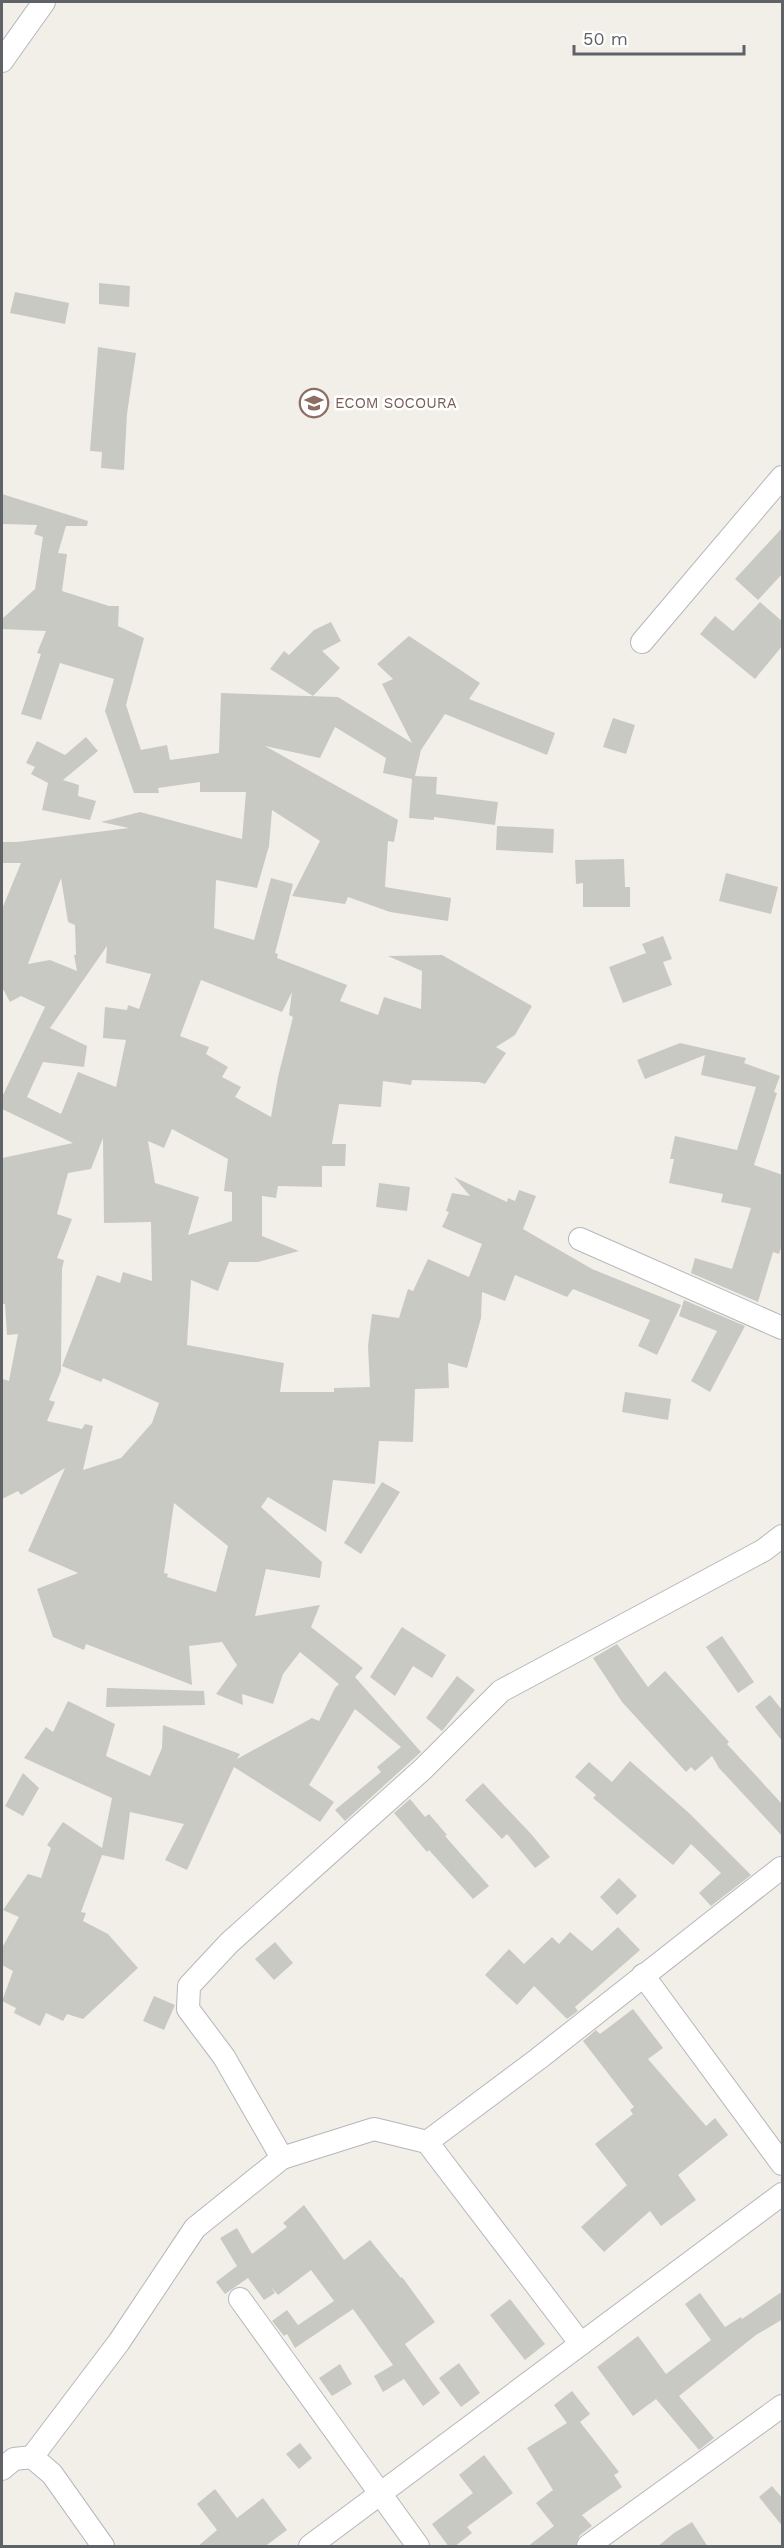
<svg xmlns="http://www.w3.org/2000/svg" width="784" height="2548" font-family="'Work Sans',sans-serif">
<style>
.building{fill:#c9c9c3;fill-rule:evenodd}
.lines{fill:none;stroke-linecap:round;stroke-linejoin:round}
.street-casing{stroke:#b5b7bc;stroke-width:24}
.street{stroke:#fff;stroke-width:22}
.labels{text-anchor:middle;stroke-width:5;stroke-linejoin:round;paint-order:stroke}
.education-label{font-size:15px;fill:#785e54;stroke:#fff;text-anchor:start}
</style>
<rect width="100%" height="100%" fill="#f1efe8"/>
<!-- building -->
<g class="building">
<polygon points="99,283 130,286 129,307 99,304"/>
<polygon points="15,292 69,303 65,324 10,313"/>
<polygon points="98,347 136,353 127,414 124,470 101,468 102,452 90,451"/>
<path d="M2,494L88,521L87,526H66L58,553L67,554L62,591L109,606H119L118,626L144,638L126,705L141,750L167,745L170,760L219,753L221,693L338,697L412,743L382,684L393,679L377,664L409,636L480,683L469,699L555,733L547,755L445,714L421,750L415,776L437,777L436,794L498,802L495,825L434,817V820L409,818L412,779L383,773L386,758L335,727L320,758L265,746L398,820L394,842L388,841L385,887L451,898L448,921L390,912L348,897L345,904L292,896L320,841L272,810L269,846L257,888L216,880L214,928L254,940L271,878L293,884L275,953L278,954L277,958L347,985L340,1001L378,1015L384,997L421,1009L422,971L388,956L442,955L532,1006L515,1035L496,1047L506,1053L485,1084L479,1082L412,1080L411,1085L383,1081L381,1107L339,1104L332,1144H346L345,1166H322V1187L278,1186L276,1198L262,1196V1236L299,1251L258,1262H229L218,1291L191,1280L187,1345L284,1363L280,1392H334V1388L370,1387L368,1346L372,1314L399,1318L408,1289L413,1291L428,1259L469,1277L482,1244L442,1227L449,1212L446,1211L452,1193L470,1196L454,1177L507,1202L508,1198L515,1201L519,1190L536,1196L523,1229L592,1269L681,1305L657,1355L638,1346L650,1320L573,1289L567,1297L515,1275L505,1301L482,1292L481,1318L467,1368L448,1363L449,1388L415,1389L413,1442L379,1441L375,1484L333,1480L326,1532L268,1497L261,1507L322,1562L320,1578L266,1569L255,1616L320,1605L311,1627L363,1668L355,1677L421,1752L345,1821L335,1810L381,1772L377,1767L401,1747L355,1709L309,1785L334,1802L320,1822L234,1767L187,1870L165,1860L184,1824L130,1812L124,1860L102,1855L81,1912L86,1913L83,1921L108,1934L138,1968L83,2019L67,2014L63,2021L46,2013L40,2026L14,2013L16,2008L2,2001L13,1971L2,1965V1948L19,1917L3,1910L28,1874L41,1878L51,1848L47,1845L63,1822L102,1848L112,1798L24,1758L46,1727L53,1732L68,1701L115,1724L106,1756L150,1776L162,1748L163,1725L240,1754L237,1759L312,1718L319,1721L335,1688L339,1684L300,1652L283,1674L273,1704L242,1694L243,1705L216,1694L237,1665L222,1642L189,1646L192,1685L86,1644L84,1650L53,1637L37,1589L78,1573L28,1551L65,1468L21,1495L18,1491L2,1499V1390L3,1379L9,1381L18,1334L7,1335L5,1304H2V1158L73,1143L2,1109V1097L45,1007L21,996L10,1002L2,987V909L21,863H2V842H17L129,828L101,822L140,812L242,839L246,792H200V782L158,788L159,793H134L105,711L114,679L60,663L41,720L21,714L41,654L37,653L46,631L2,629V619L35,589L43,537L34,534L37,525L2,524ZM61,878L68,922L75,925L76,955H74L77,971L50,960L28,964ZM107,946L106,963L151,974L139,1009L128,1005L127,1010L105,1007L103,1038L126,1040L116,1087L78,1072L61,1114L27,1097L43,1062L84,1067L87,1046L50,1028ZM201,980L282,1012L292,992L289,1015L293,1017L278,1077L271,1117L235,1097L241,1087L222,1077L228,1067L206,1054L209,1047L180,1036ZM172,1129L228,1159L224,1191L232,1192V1221L188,1235L199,1197L155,1183L148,1141L164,1148ZM103,1138L104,1223L151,1222L152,1281L123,1272L120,1283L97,1275L62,1366L101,1382L103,1378L159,1403L152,1423L121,1458L83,1470L93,1426L85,1424L82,1429L47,1421L55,1402L49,1400L61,1371L62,1269L64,1260L57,1258L72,1219L57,1214L68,1173L91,1169ZM174,1503L228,1546L216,1592L167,1577L168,1574L164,1573Z"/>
<polygon points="783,527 783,573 758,600 735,579"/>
<polygon points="760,602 783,622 783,645 755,679 700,634 715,616 733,631"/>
<polygon points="331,622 341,641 322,651 340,668 313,696 270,669 284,651 289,655 314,630"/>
<polygon points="613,718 635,725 626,754 603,747"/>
<polygon points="86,737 98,751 63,780 79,785 78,796 96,801 90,820 42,810 48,783 31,774 35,767 26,763 37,741 65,755"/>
<polygon points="497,826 554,829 553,853 496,850"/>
<polygon points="624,859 625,887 630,887 630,907 583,907 583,883 576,884 575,860"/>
<polygon points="726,873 778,887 771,914 719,901"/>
<polygon points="663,936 672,959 663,962 672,985 623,1003 609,967 646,953 642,944"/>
<polygon points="680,1043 746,1058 744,1063 780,1076 774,1092 777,1093 754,1165 783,1175 783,1242 779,1254 773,1252 758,1302 691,1273 695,1258 732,1269 751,1208 721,1202 723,1194 669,1183 674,1159 670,1159 675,1136 737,1150 756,1087 701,1075 705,1055 645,1079 637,1060"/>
<polygon points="379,1183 410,1187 407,1211 376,1207"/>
<polygon points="684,1300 745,1326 710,1392 691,1381 717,1331 679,1316"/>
<polygon points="625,1392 671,1399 668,1420 622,1412"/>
<polygon points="382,1482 400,1492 361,1554 344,1543"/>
<polygon points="402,1627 446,1655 432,1678 413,1666 395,1696 370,1677"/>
<polygon points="722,1636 754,1682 738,1693 706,1647"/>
<polygon points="617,1644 648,1687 665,1671 729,1742 727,1744 783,1805 783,1837 719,1768 712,1756 695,1771 691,1767 686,1772 622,1702 593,1658"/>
<polygon points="457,1676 475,1690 442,1731 426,1718"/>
<polygon points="107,1688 204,1691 205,1705 106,1707"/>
<polygon points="770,1695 783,1711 783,1742 755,1707"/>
<polygon points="630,1761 689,1813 751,1875 711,1906 699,1893 721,1873 691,1844 673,1865 593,1798 596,1795 575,1777 589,1762 612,1782"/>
<polygon points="23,1773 39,1788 23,1816 5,1806"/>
<polygon points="483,1783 532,1835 550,1857 535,1868 507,1834 502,1839 465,1800"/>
<polygon points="410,1799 425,1817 429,1814 447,1835 445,1836 489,1886 473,1899 429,1850 427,1852 394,1813"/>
<polygon points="619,1878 637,1896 617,1915 600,1897"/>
<polygon points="618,1927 640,1950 575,2007 578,2011 567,2019 534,1986 517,2005 485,1975 509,1949 524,1964 552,1937 559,1944 570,1932 592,1951"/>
<polygon points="275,1942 293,1963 274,1980 255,1959"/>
<polygon points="154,1996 175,2005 164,2030 143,2021"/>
<polygon points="633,2009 663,2048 648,2059 706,2126 715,2118 728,2135 678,2175 696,2200 661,2226 650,2211 604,2252 581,2227 627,2185 595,2144 633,2114 630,2110 634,2107 583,2041 596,2030 600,2034"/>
<polygon points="304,2205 344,2260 370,2240 401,2278 402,2277 435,2322 405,2344 440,2393 423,2406 404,2379 383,2392 374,2376 393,2365 353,2309 295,2348 287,2334 284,2336 272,2321 287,2310 298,2325 334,2301 311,2270 278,2295 271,2287 275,2293 264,2300 248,2278 225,2294 216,2282 237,2266 220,2238 237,2228 252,2254 287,2227 283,2223"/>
<polygon points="783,2291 783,2319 756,2335 679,2396 714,2438 699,2450 656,2399 633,2416 597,2367 638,2336 666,2374 711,2340 685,2304 700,2293 725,2327 741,2317 742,2319"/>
<polygon points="510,2299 545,2344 525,2360 490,2315"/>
<polygon points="459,2363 480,2393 461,2407 439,2378"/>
<polygon points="340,2364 352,2384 332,2396 319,2378"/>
<polygon points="572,2391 590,2414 580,2422 619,2472 614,2475 622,2487 582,2515 592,2526 580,2535 575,2547 527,2547 554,2526 536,2503 553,2490 527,2448 567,2423 554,2405"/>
<polygon points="300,2443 312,2458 299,2469 286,2454"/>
<polygon points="484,2455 513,2493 467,2527 472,2533 454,2547 449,2547 432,2524 473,2493 459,2475"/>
<polygon points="772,2486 783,2499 783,2527 759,2497"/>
<polygon points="215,2489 237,2518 263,2498 287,2530 264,2547 197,2547 217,2530 197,2504"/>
<polygon points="692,2522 708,2547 657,2547 674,2533"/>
</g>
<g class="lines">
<!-- street casing -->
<g class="street-casing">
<g id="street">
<polyline points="2,61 44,2"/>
<polyline points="642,642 782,477"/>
<polyline points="580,1239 782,1328"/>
<polyline points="643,1975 782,2164"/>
<polyline points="427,2142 581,2344"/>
<polyline points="282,2158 224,2057 188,2009 189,1986 229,1943 423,1769 501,1691 764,1550 782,1536"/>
<polyline points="240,2299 418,2546"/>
<polyline points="32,2457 119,2342 195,2228 282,2158 374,2129 427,2142 538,2059 781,1868 782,1870"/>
<polyline points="2,2469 14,2459 32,2457 52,2474 103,2546"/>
<polyline points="310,2546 782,2194"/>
<polyline points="588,2546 782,2406"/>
</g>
</g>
<!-- street -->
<use href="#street" class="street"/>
</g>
<!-- icons -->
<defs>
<g id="school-ring" transform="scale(1.5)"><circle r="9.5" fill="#fff" stroke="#8d6e63" stroke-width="1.5"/><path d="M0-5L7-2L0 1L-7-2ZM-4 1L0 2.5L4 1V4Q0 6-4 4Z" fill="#8d6e63"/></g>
</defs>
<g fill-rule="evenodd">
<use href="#school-ring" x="314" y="403"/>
</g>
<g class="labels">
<!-- education labels -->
<g class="education-label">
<text x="335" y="408">ECOM SOCOURA</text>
</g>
</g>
<!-- border -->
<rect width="784" height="2548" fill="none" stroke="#5f6267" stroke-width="6"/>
<!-- scale -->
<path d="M574 45v9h170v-9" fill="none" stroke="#5f6267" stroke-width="3"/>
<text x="583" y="45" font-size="18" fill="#5f6267" stroke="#ffffff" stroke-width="4.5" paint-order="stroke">50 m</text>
</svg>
